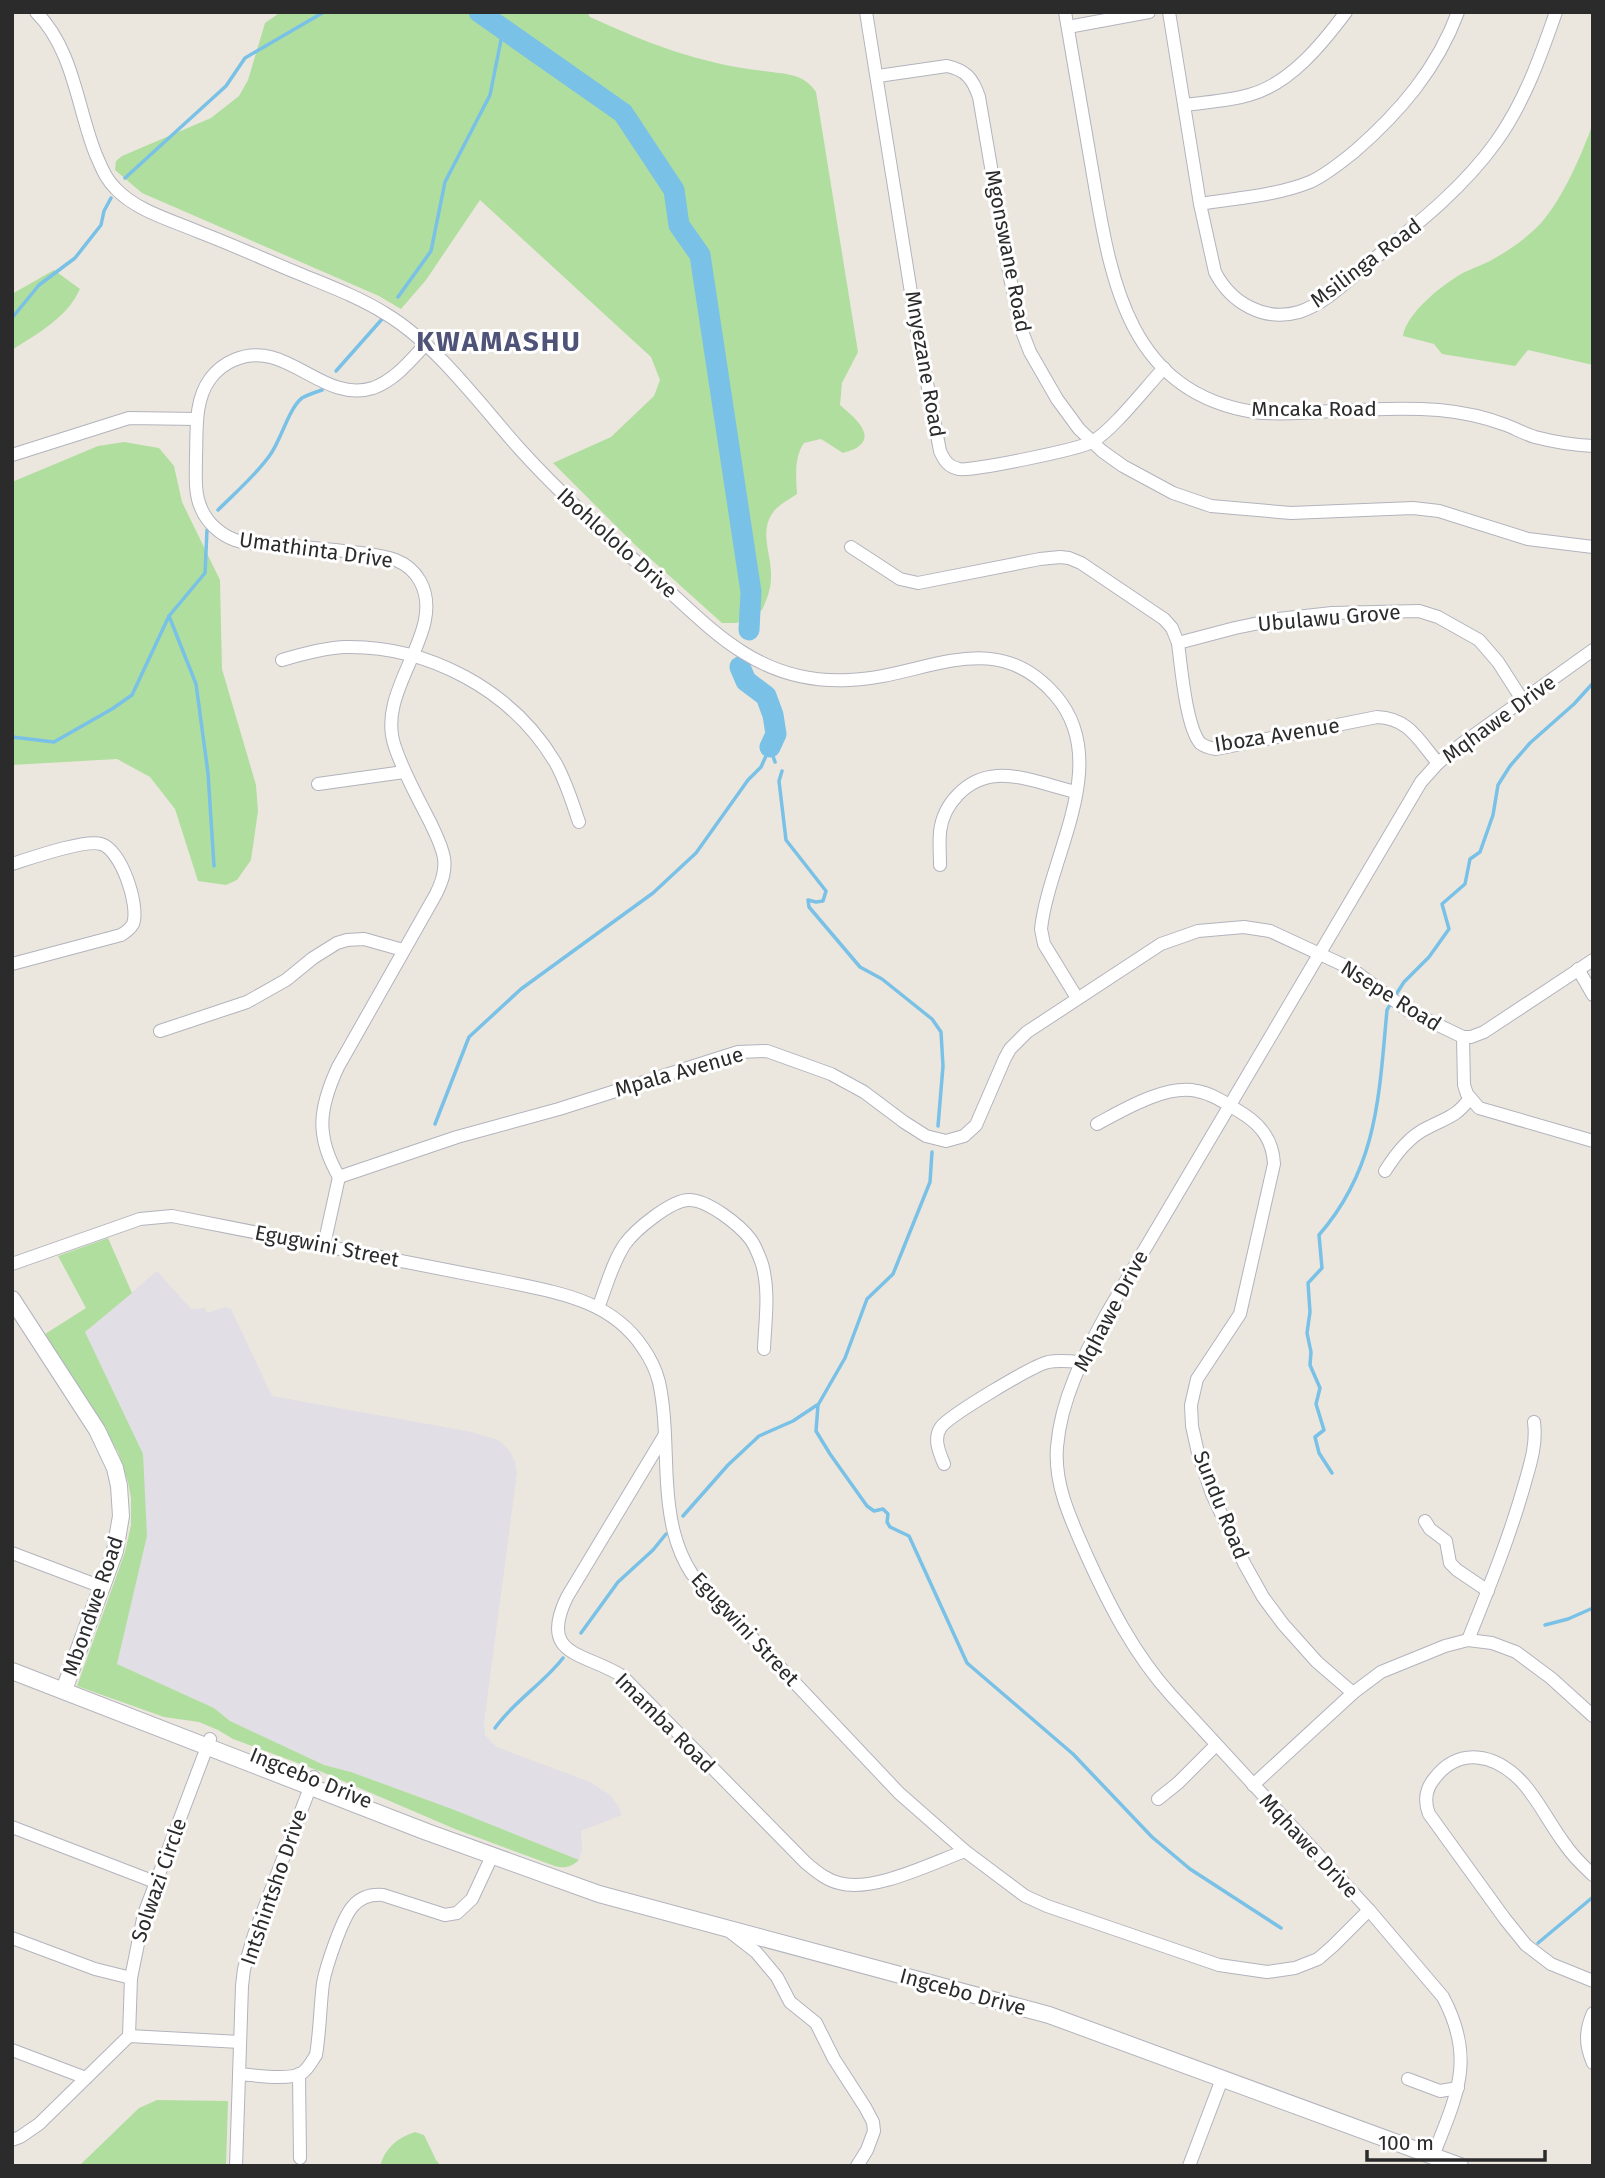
<svg xmlns="http://www.w3.org/2000/svg" width="1605" height="2178" font-family="'Fira Sans',sans-serif">
<style>
.industrial{fill:#e1dee5}
.green{fill:#b0de9f}
.lines{fill:none;stroke-linecap:round;stroke-linejoin:round}
.stream{stroke:#79c1e6;stroke-width:3.5}
.river{stroke:#79c1e6;stroke-width:21}
.street-casing{stroke:#b2b3bd;stroke-width:14}
.secondary-casing{stroke:#b2b3bd;stroke-width:18}
.street{stroke:#fff;stroke-width:12}
.secondary{stroke:#fff;stroke-width:16}
.labels{text-anchor:middle;stroke-width:6;stroke-linejoin:round;paint-order:stroke}
.street-label{font-size:21px;fill:#2b2b2b;stroke:#fff}
.district-label{font-size:28px;font-weight:bold;letter-spacing:2px;fill:#4f5378;stroke:#fff}
</style>
<rect width="100%" height="100%" fill="#ece7de"/>
<!-- industrial -->
<polygon class="industrial" points="157,1271 191,1309 205,1308 207,1313 225,1307 231,1309 272,1396 472,1432 498,1440 509,1450 515,1461 517,1473 484,1723 485,1735 497,1747 590,1782 610,1795 618,1806 622,1815 581,1831 582,1849 579,1860 452,1809 351,1772 324,1765 230,1721 214,1708 117,1664 147,1536 85,1332"/>
<!-- green -->
<g class="green">
<path d="M281,12H587L590,17C647,43 700,64 764,71C784,74 804,73 816,92L858,352L842,383L840,405C850,414 876,433 859,446C855,450 848,451 843,453L821,439L804,443C794,457 796,477 797,494C790,499 780,504 774,511C758,532 772,554 771,577C771,589 767,599 762,610L737,623H722L634,544L553,463L611,437L654,396L660,380L651,357L480,200L426,280L401,309L379,296L142,193L115,170L116,161L122,156L211,118L239,96L248,80L265,23Z"/>
<path d="M1593,123V365L1528,350L1515,366L1442,354L1434,344L1403,336C1406,313 1445,282 1465,272C1473,268 1482,265 1490,261C1508,251 1527,238 1541,223C1563,198 1582,154 1593,123Z"/>
<path d="M54,270L80,289C67,318 38,333 12,350V294Z"/>
<polygon points="124,442 159,448 174,466 182,502 220,580 222,669 256,785 258,811 251,860 237,880 226,885 198,881 175,809 150,777 117,759 12,765 12,482 98,446"/>
<path d="M108,1238L132,1293L85,1332L143,1454L147,1536L117,1664L214,1708L230,1721L324,1765L351,1772L452,1809L579,1860C570,1868 563,1869 552,1865L455,1829L322,1772L233,1739L218,1730L199,1722L164,1717L77,1686L125,1552L131,1525V1498L128,1482L118,1452L45,1334L86,1308L58,1256Z"/>
<polygon points="157,2100 228,2101 226,2166 79,2166 139,2108"/>
<path d="M415,2132L424,2135L436,2160L441,2166H380C385,2148 398,2137 415,2132Z"/>
</g>
<g class="lines">
<!-- stream -->
<g class="stream">
<polyline points="125,178 226,86 245,58 324,12"/>
<polyline points="398,297 431,251 445,182 490,95 503,30"/>
<polyline points="12,318 39,285 75,258 101,225 104,211 111,198"/>
<polyline points="336,371 383,318"/>
<path d="M218,510C236,492 256,475 270,455C281,440 289,408 302,398C307,395 316,392 322,390"/>
<polyline points="169,616 196,684 208,773 214,866"/>
<polyline points="12,737 54,742 112,709 132,695 169,616 205,573 207,530"/>
<polyline points="770,747 775,762"/>
<polyline points="782,771 779,781 786,840 826,891 823,901 816,902 808,900 809,907 860,967 882,979 932,1019 941,1032 943,1066 938,1126"/>
<polyline points="1395,996 1404,982 1429,957 1449,929 1442,904 1465,884 1470,859 1480,852 1493,815 1498,785 1510,766 1530,743 1574,704 1593,683"/>
<polyline points="435,1124 469,1037 521,989 653,893 696,853 748,780 761,767 770,747"/>
<polyline points="932,1152 930,1182 893,1274 867,1299 845,1358 818,1405 816,1431 830,1454 867,1506 874,1511 883,1509 888,1514 887,1522 890,1527 909,1536 967,1663 1073,1754 1152,1837 1190,1869 1281,1928"/>
<path d="M1332,1473L1319,1453L1315,1437L1324,1430L1316,1404L1320,1388L1310,1365L1311,1352L1307,1333L1310,1312L1308,1283L1322,1268L1319,1235C1378,1167 1379,1095 1387,1010L1391,1003"/>
<polyline points="683,1516 728,1465 759,1436 793,1421 817,1405"/>
<polyline points="1545,1625 1568,1619 1593,1608"/>
<polyline points="581,1633 618,1582 653,1550 666,1534"/>
<path d="M495,1728C514,1701 543,1684 563,1658"/>
<polyline points="1538,1943 1593,1897"/>
</g>
<!-- river -->
<g class="river">
<polyline points="479,12 623,113 674,190 679,225 700,255 751,592 749,630"/>
<polyline points="740,667 746,681 766,696 773,715 776,734 770,747"/>
</g>
<!-- street casing -->
<g class="street-casing">
<g id="street">
<path d="M36,12C74,50 77,108 96,155C102,168 105,178 116,189C137,211 171,220 199,232C233,245 266,260 300,274C329,286 359,297 386,314C436,344 479,403 518,447C562,496 611,539 660,583C687,607 713,634 744,653C776,673 812,682 849,680C923,678 994,623 1056,696C1113,763 1049,856 1041,929L1044,944L1077,998"/>
<path d="M866,12L917,330L940,451C944,460 948,467 959,469C969,472 1080,449 1092,442C1113,430 1146,387 1164,368"/>
<path d="M1065,12C1074,64 1083,117 1092,169C1110,274 1125,392 1254,412C1275,415 1296,413 1317,412C1358,410 1398,407 1439,410C1461,412 1485,417 1506,425C1516,429 1525,434 1535,437C1554,442 1573,445 1593,446"/>
<path d="M1169,12L1200,204L1215,272C1231,303 1264,322 1299,312C1324,304 1345,283 1364,267C1412,228 1460,192 1496,142C1524,103 1540,58 1556,12"/>
<polyline points="1068,27 1149,12"/>
<path d="M878,76L947,66C966,70 973,79 979,97L1010,278L1023,334L1030,352L1057,399L1079,429L1102,451L1123,466L1173,493L1211,506L1291,513L1413,508L1439,511L1528,539L1593,547"/>
<path d="M1185,105C1206,102 1228,101 1249,95C1290,84 1322,44 1346,12"/>
<path d="M1200,204C1236,198 1275,196 1310,182C1326,175 1340,163 1354,152C1399,113 1437,69 1458,12"/>
<polyline points="12,455 129,418 197,419"/>
<polyline points="851,547 900,579 918,583 1040,559 1060,557 1069,558 1081,563 1164,619 1172,628 1178,643 1235,628 1278,619 1332,613 1419,611 1438,617 1479,640 1498,662 1523,701"/>
<path d="M1178,643C1181,666 1186,726 1200,743C1205,747 1209,748 1216,749L1377,717C1409,718 1419,741 1438,763"/>
<path d="M282,660C302,654 323,648 344,647C428,645 512,690 555,762C566,781 572,802 579,822"/>
<polyline points="318,784 404,772"/>
<path d="M12,864C31,858 85,839 101,844C121,849 140,906 133,924C130,929 126,932 121,935L12,964"/>
<path d="M940,865C940,854 939,843 940,832C943,804 967,778 997,776C1021,774 1053,787 1076,792"/>
<polyline points="1578,969 1593,995"/>
<polyline points="160,1031 247,1002 286,980 313,958 337,943 347,940 364,939 403,950"/>
<polyline points="1463,1037 1464,1085 1467,1094 1479,1108 1593,1141"/>
<path d="M1097,1124C1123,1110 1166,1084 1197,1091C1214,1094 1230,1106 1245,1115C1263,1127 1273,1142 1274,1164L1240,1314L1197,1379L1191,1405L1192,1426L1198,1453L1212,1494L1244,1563L1263,1597L1283,1624L1317,1662L1353,1693"/>
<path d="M1385,1171C1396,1154 1409,1136 1429,1127C1448,1117 1456,1117 1470,1098"/>
<path d="M339,1177C315,1136 319,1108 338,1067L436,894C442,882 446,871 444,858C442,846 436,835 431,824C418,798 404,774 395,747C374,689 448,632 420,581C407,558 384,556 361,553C335,550 308,547 282,545C267,544 250,545 235,540C221,535 207,523 201,508C194,493 196,473 196,456C197,431 194,401 210,379C216,371 224,364 234,360C286,337 321,404 373,388C395,380 410,361 425,345"/>
<polyline points="324,1245 339,1177 457,1137 559,1109 738,1052 767,1051 831,1074 864,1092 904,1122 926,1136 946,1141 964,1136 976,1125 1005,1058 1010,1049 1027,1032 1161,944 1198,931 1244,927 1270,931 1352,969 1407,1010 1463,1037 1471,1037 1484,1032 1593,960"/>
<path d="M12,1264L140,1219L172,1216L508,1282C560,1293 612,1301 643,1348C650,1358 656,1370 659,1382C666,1414 665,1450 667,1483C669,1515 674,1547 692,1574L899,1793L965,1851L1025,1896L1047,1906L1219,1965L1267,1972L1295,1968L1318,1959L1333,1946L1369,1910"/>
<path d="M598,1308C606,1288 612,1263 625,1244C635,1230 671,1200 689,1200C708,1200 740,1225 751,1240C756,1247 759,1256 762,1264C770,1292 765,1321 764,1349"/>
<path d="M664,1436L567,1597C538,1657 584,1652 622,1676L806,1863C816,1871 826,1880 839,1883C873,1893 932,1863 965,1851"/>
<path d="M944,1464C939,1452 933,1438 941,1427C950,1415 1032,1366 1048,1362C1058,1360 1069,1361 1080,1362"/>
<polyline points="1425,1521 1430,1529 1446,1541 1450,1563 1457,1570 1488,1591"/>
<polyline points="12,1553 102,1587"/>
<path d="M1468,1640C1488,1590 1509,1539 1524,1486C1530,1465 1537,1445 1534,1422"/>
<polyline points="1253,1785 1353,1693 1381,1672 1445,1646 1468,1640 1492,1643 1516,1652 1551,1678 1593,1716"/>
<polyline points="1158,1799 1178,1783 1216,1745"/>
<polyline points="12,1827 155,1882"/>
<path d="M1593,1875C1582,1865 1572,1855 1564,1843C1549,1823 1538,1799 1521,1781C1495,1754 1459,1746 1434,1779C1425,1790 1424,1801 1429,1814L1505,1919L1526,1945L1551,1964L1593,1981"/>
<polyline points="729,1931 756,1952 777,1977 790,2002 816,2023 834,2059 865,2107 873,2122 874,2131 867,2150 857,2166"/>
<polyline points="12,1938 95,1969 131,1978"/>
<path d="M1593,2013C1585,2031 1585,2045 1593,2063"/>
<polyline points="129,2036 240,2042"/>
<polyline points="12,2050 86,2078"/>
<path d="M239,2074C255,2075 288,2081 302,2073C308,2069 312,2061 316,2055C320,2031 320,2007 323,1983C326,1967 342,1918 353,1906C361,1897 371,1894 383,1895L445,1915L457,1913L472,1899L492,1856"/>
<polyline points="299,2074 300,2158"/>
<polyline points="1408,2079 1440,2091 1458,2088"/>
<polyline points="12,2140 20,2137 39,2124 129,2036 131,1978 144,1914 210,1739"/>
<path d="M1433,2156C1457,2095 1476,2059 1443,1997L1369,1910L1171,1695C1134,1654 1109,1605 1086,1554C1071,1520 1054,1485 1057,1447C1061,1398 1084,1355 1107,1313L1421,782L1438,763L1463,743L1593,650"/>
<polyline points="236,2166 242,1986 244,1969 254,1935 314,1777"/>
<polyline points="1189,2166 1222,2079"/>
</g>
</g>
<!-- secondary casing -->
<g class="secondary-casing">
<g id="secondary">
<polyline points="12,1299 97,1430 115,1468 119,1486 121,1516 115,1551 64,1690"/>
<polyline points="12,1671 427,1832 599,1894 1049,2015 1460,2166"/>
</g>
</g>
<!-- street -->
<use href="#street" class="street"/>
<!-- secondary -->
<use href="#secondary" class="secondary"/>
</g>
<g class="labels">
<!-- street labels -->
<g class="street-label">
<text transform="translate(1008 251) rotate(79)" y="7">Mgonswane Road</text>
<text transform="translate(1366 263) rotate(-37)" y="7">Msilinga Road</text>
<text transform="translate(925 364) rotate(80)" y="7">Mnyezane Road</text>
<text x="1314" y="416">Mncaka Road</text>
<text transform="translate(617 543) rotate(42)" y="7">Ibohlololo Drive</text>
<text transform="translate(316 550) rotate(8)" y="7">Umathinta Drive</text>
<text transform="translate(1329 618) rotate(-5)" y="7">Ubulawu Grove</text>
<text transform="translate(1499 719) rotate(-36)" y="7">Mqhawe Drive</text>
<text transform="translate(1277 735) rotate(-9)" y="7">Iboza Avenue</text>
<text transform="translate(1391 996) rotate(32)" y="7">Nsepe Road</text>
<text transform="translate(679 1072) rotate(-16)" y="7">Mpala Avenue</text>
<text transform="translate(327 1246) rotate(11)" y="7">Egugwini Street</text>
<text transform="translate(1111 1311) rotate(-62)" y="7">Mqhawe Drive</text>
<text transform="translate(1221 1505) rotate(68)" y="7">Sundu Road</text>
<text transform="translate(93 1606) rotate(-71)" y="7">Mbondwe Road</text>
<text transform="translate(745 1629) rotate(47)" y="7">Egugwini Street</text>
<text transform="translate(665 1723) rotate(45)" y="7">Imamba Road</text>
<text transform="translate(311 1778) rotate(22)" y="7">Ingcebo Drive</text>
<text transform="translate(1309 1846) rotate(47)" y="7">Mqhawe Drive</text>
<text transform="translate(159 1880) rotate(-71)" y="7">Solwazi Circle</text>
<text transform="translate(274 1887) rotate(-71)" y="7">Intshintsho Drive</text>
<text transform="translate(963 1992) rotate(15)" y="7">Ingcebo Drive</text>
</g>
<!-- district labels -->
<g class="district-label">
<text x="499" y="351">KWAMASHU</text>
</g>
</g>
<!-- border -->
<rect width="1605" height="2178" fill="none" stroke="#2b2b2b" stroke-width="28"/>
<!-- scale -->
<path d="M1367 2150v10h178v-10" fill="none" stroke="#2b2b2b" stroke-width="3.5"/>
<text x="1378" y="2150" font-size="21" fill="#2b2b2b" stroke="#ffffff" stroke-width="5" paint-order="stroke">100 m</text>
</svg>
